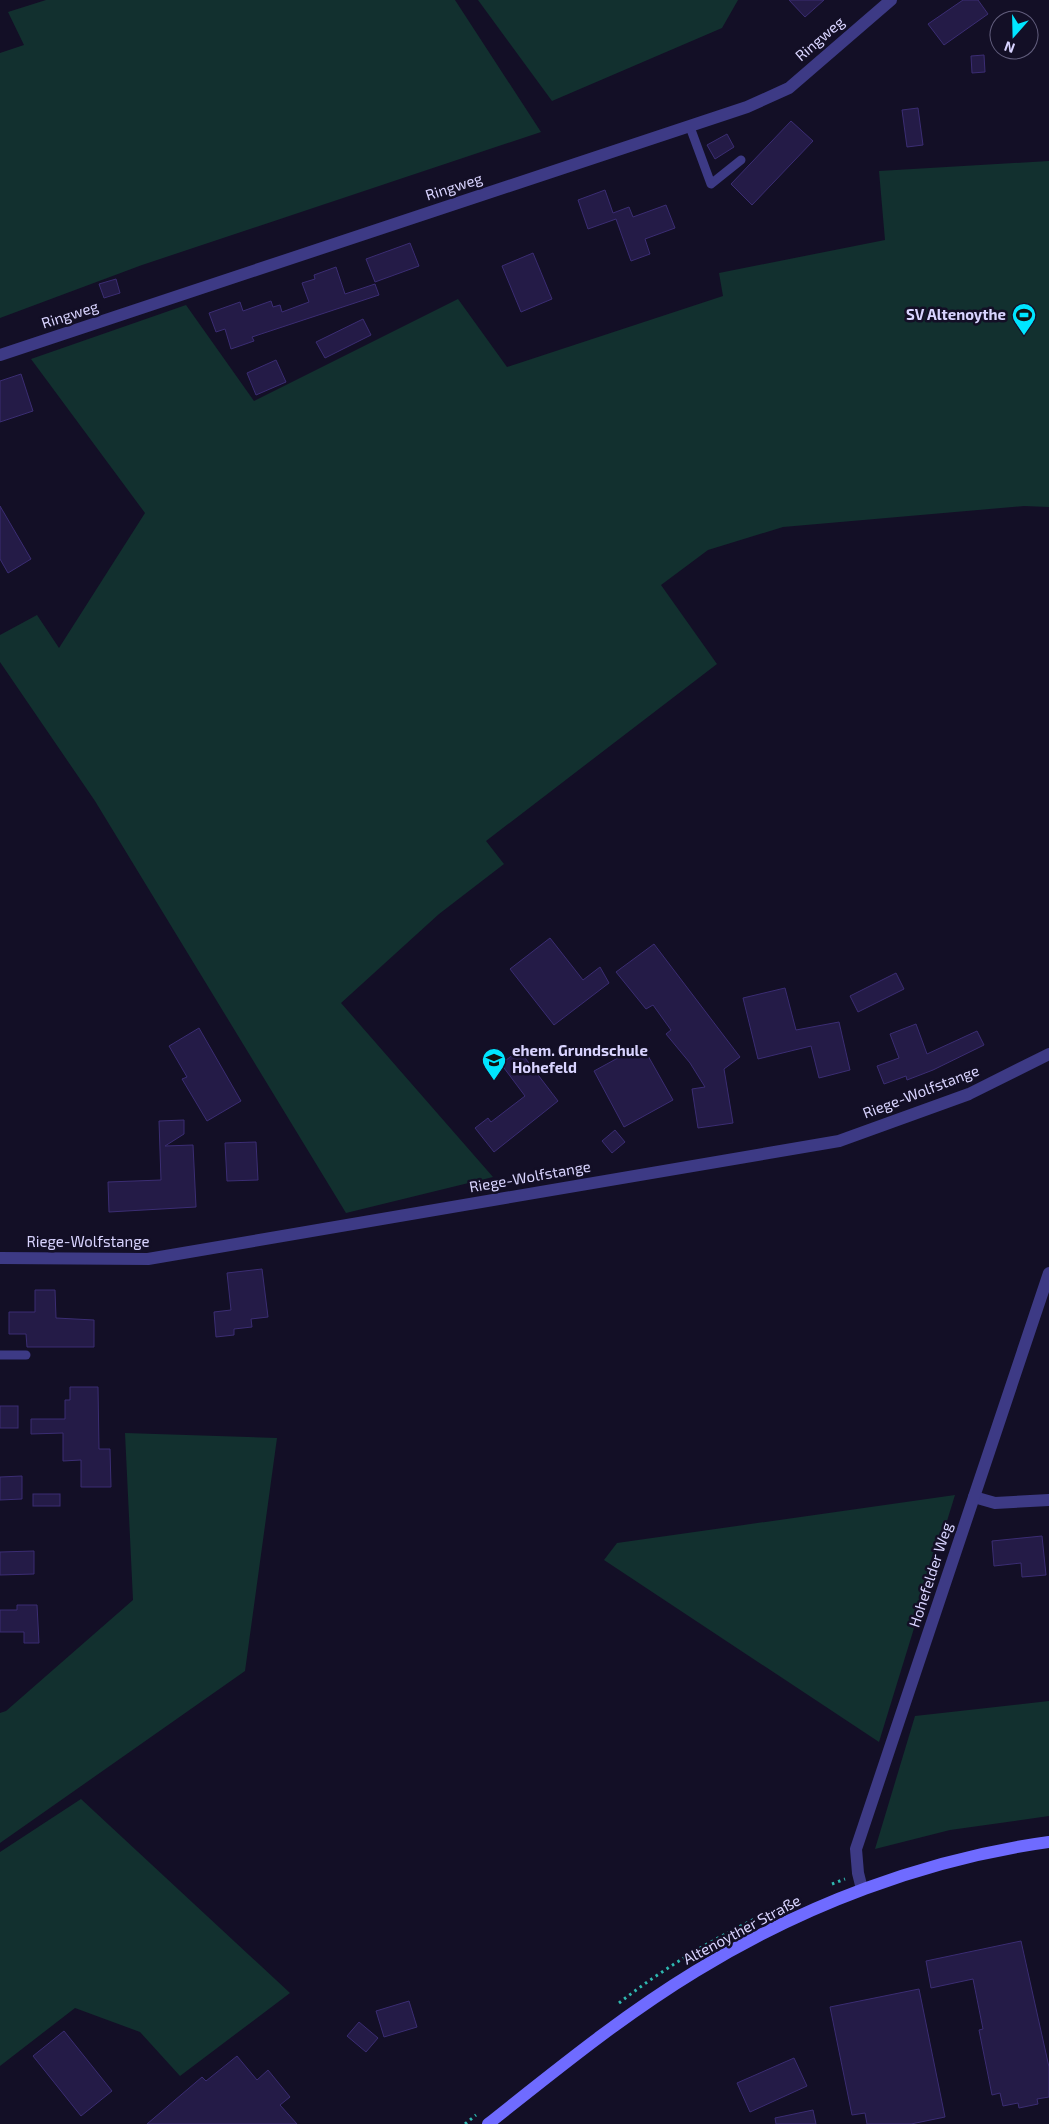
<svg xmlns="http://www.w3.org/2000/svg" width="1049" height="2124" font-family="'Exo 2',sans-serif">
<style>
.green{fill:#12302f}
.building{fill:#241b47;stroke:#3b2d73}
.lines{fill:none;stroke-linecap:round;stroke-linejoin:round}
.path{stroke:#2fb8b0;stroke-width:3;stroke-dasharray:2.5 4;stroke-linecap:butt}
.service{stroke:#3d3a85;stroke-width:9}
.minor{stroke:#3d3a85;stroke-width:12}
.secondary{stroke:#6f6bff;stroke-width:12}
.labels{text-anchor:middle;stroke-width:5;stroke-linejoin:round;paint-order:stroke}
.street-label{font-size:15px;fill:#d9d4ff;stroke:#130f26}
.poi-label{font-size:15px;font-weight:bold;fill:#d9d4ff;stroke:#130f26;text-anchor:end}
</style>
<rect width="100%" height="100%" fill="#130f26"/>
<!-- green -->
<g class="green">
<polygon points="46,0 455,0 541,132 142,265 0,318 0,53 24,45 8,12"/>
<polygon points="478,0 738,0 722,28 552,101"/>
<polygon points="1049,161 1049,507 1024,506 783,527 708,550 661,585 717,664 486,841 504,864 439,914 341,1003 493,1177 346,1213 95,801 0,662 0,635 37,615 59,648 145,513 31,359 186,305 254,401 458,299 507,367 723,296 719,273 885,240 879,171"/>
<polygon points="125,1433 277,1438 245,1671 0,1843 0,1713 6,1711 133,1600"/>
<polygon points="955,1495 879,1742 604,1560 617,1543"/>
<polygon points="1049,1701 1049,1816 950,1830 875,1849 915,1716"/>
<polygon points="81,1799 290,1993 180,2076 140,2032 75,2008 0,2066 0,1852"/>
</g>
<!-- building -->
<g class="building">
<polygon points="789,0 824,0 805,17"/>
<polygon points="963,0 978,0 988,14 944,45 928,24"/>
<polygon points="984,55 985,72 972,73 971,56"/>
<polygon points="918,108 923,145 907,147 902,110"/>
<polygon points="791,121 813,141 752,205 731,184"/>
<polygon points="727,134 734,147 715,159 707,145"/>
<polygon points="605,190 613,213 629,207 633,217 666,205 675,228 645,239 650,254 631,261 616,219 588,229 578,200"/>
<polygon points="410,243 419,266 375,282 366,259"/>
<polygon points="533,253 552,299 521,312 502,266"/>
<polygon points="336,267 345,294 375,284 379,295 252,337 254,341 231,349 225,329 216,332 209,313 240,302 243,311 271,301 273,307 280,305 282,312 309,302 302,283 315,279 314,275"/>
<polygon points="116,279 120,293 104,298 99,284"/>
<polygon points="363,319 371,335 325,358 316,342"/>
<polygon points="276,360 286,382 256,395 247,373"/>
<polygon points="21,374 33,411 0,422 0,381"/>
<polygon points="0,506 31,559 8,573 0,559"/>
<polygon points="550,938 583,980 600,967 609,983 554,1025 510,969"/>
<polygon points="654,944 740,1057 724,1069 733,1123 698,1128 692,1089 705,1087 690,1063 666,1034 671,1030 653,1005 646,1009 616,972"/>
<polygon points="896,973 904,989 858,1012 850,996"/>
<polygon points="785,988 796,1030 839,1022 850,1070 819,1078 811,1046 758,1059 743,998"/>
<polygon points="916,1024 927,1054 977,1031 984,1045 933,1070 907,1080 906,1076 884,1084 877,1066 899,1058 890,1034"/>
<polygon points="199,1028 241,1101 207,1121 182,1079 187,1077 169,1046"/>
<polygon points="638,1047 643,1047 673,1100 624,1127 594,1071"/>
<polygon points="519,1050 558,1101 494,1152 475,1128 488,1118 491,1122 525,1096 501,1064"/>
<polygon points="184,1120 184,1134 165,1146 193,1145 196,1207 109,1212 108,1182 161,1180 159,1121"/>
<polygon points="615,1130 625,1142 612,1153 602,1141"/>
<polygon points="256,1142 258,1180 227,1181 225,1143"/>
<polygon points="262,1269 268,1317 251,1319 252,1327 234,1329 234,1335 216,1337 214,1312 231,1310 227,1273"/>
<polygon points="35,1290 55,1290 56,1318 94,1320 94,1347 27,1347 26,1334 9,1334 9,1312 35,1312"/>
<polygon points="70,1387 98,1387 99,1449 110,1449 111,1487 81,1487 81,1460 63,1461 63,1433 31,1434 31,1419 65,1419 65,1400 70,1400"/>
<rect x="0" y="1406" width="18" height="22"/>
<polygon points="22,1476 22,1499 0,1500 0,1477"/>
<rect x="33" y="1494" width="27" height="12"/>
<polygon points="1042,1536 1046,1575 1022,1577 1021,1563 994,1566 992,1541"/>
<polygon points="34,1551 34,1574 0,1575 0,1552"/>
<polygon points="17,1605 37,1605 39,1643 24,1643 24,1632 0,1632 0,1610 17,1610"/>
<polygon points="1021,1941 1049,2067 1049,2097 1037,2099 1038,2104 1019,2108 1018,2103 1003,2106 1000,2093 992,2095 979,2030 983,2029 973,1979 931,1988 926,1961"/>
<polygon points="919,1989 945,2117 911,2124 867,2124 865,2113 852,2115 830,2007"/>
<polygon points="409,2001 417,2027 384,2037 376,2011"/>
<polygon points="359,2022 378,2038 366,2052 347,2036"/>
<polygon points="64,2031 112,2091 81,2116 33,2056"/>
<polygon points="237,2056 257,2080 268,2070 290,2097 280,2105 297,2124 147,2124 202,2077 206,2081"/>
<polygon points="794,2058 807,2086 750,2112 737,2083"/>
<polygon points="813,2110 816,2124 776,2124 775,2118"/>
</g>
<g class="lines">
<!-- path -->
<g class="path">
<polyline points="832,1884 845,1879"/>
<path d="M619,2003C670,1963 728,1930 787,1904"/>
<polyline points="465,2124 476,2115"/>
</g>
<!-- service -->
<g class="service">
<polyline points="690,127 711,184 741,160"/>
<polyline points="0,1355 26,1355"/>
</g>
<!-- minor -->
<g class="minor">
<polyline points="0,355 747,107 789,88 891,0"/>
<polyline points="0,1258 148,1259 839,1141 969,1094 1049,1054"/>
<polyline points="974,1497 995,1503 1049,1500"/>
<polyline points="862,1889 858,1873 856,1849 1049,1273"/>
</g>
<!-- secondary -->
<path class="secondary" d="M488,2124C555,2071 622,2016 696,1971C802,1906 924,1859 1049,1842"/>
</g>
<!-- icons -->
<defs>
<g id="stadium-pin" transform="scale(1.25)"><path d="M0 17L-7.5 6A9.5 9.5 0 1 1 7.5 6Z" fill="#00e5ff" stroke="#130f26"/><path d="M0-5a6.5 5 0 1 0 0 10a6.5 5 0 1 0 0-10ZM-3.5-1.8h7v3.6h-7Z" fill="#111"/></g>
<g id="school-pin" transform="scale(1.25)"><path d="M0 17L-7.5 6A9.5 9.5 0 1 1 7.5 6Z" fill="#00e5ff" stroke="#130f26"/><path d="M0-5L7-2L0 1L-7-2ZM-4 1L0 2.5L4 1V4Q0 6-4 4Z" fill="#111"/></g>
</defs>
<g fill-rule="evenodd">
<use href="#stadium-pin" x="1024" y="315"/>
<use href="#school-pin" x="494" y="1060"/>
</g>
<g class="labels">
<!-- street labels -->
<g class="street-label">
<text transform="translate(820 39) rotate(-41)" y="5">Ringweg</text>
<text transform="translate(454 187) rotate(-18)" y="5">Ringweg</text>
<text transform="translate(70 315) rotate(-18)" y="5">Ringweg</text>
<text transform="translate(921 1092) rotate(-21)" y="5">Riege-Wolfstange</text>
<text transform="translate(530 1177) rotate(-10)" y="5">Riege-Wolfstange</text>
<text x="88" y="1247">Riege-Wolfstange</text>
<text transform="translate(931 1575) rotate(-72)" y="5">Hohefelder Weg</text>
<text transform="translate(742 1930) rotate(-28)" y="5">Altenoyther Straße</text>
</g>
<!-- poi labels -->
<g class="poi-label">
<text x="1006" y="320">SV Altenoythe</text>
<text x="512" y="1056" text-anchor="start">ehem. Grundschule<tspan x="512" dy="17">Hohefeld</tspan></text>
</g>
</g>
<!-- north arrow -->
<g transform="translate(1014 35) rotate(200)"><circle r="24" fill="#130f26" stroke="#625e7d"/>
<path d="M0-4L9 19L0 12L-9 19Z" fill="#00e5ff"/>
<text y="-8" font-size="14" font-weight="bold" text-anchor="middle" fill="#d9d4ff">N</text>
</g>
</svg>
